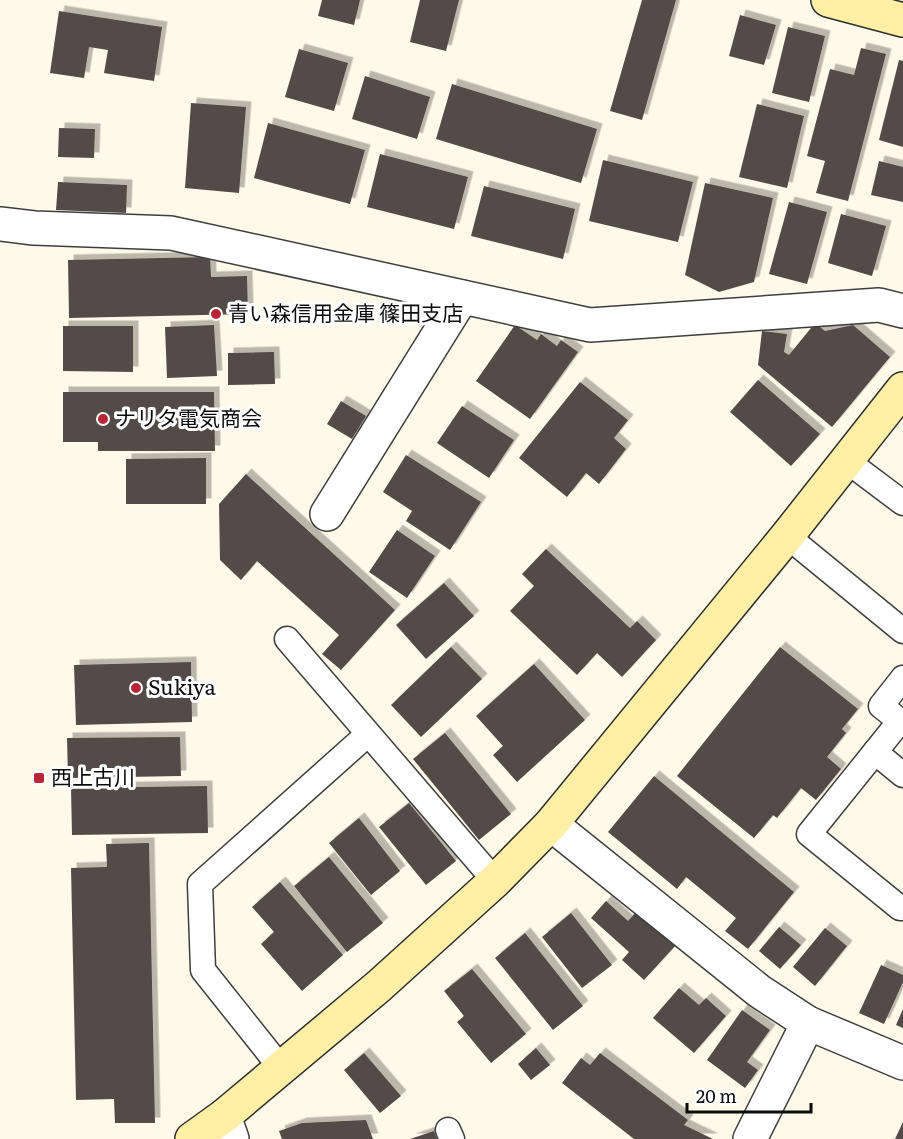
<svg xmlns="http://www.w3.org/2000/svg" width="903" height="1139" font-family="Literata,'Noto Sans JP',serif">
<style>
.building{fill:#534b47;filter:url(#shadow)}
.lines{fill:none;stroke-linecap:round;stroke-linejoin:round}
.lane-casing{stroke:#3e3e3e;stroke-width:27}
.street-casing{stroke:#3e3e3e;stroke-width:36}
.secondary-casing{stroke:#2d2d2d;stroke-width:36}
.lane{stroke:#fff;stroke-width:24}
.street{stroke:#fff;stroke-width:33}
.secondary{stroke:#feefa5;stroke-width:33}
.poi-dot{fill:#b82636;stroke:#fff;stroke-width:2}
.labels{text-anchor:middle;stroke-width:6;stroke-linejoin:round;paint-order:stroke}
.poi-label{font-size:21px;fill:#0b0b0b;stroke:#fff;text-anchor:start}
</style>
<defs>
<filter id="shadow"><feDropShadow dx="5.5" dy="-5.5" stdDeviation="0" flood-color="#0004"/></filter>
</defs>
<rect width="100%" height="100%" fill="#fff9e9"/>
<!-- building -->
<g class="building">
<polygon points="322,0 360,0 354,25 318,16"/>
<polygon points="420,0 459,0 446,51 410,42"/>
<polygon points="642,0 676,0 642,120 610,111"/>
<polygon points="59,11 162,27 154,81 104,73 108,50 89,47 84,78 50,73"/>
<polygon points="740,15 776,25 764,65 729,56"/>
<polygon points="788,27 825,36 809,102 772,93"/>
<polygon points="861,48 886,54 848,201 816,193 825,161 807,156 830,69 854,75"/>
<polygon points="299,49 348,63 334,111 285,97"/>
<polygon points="899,60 903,61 903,147 879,140"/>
<polygon points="365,76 430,97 417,139 352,119"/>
<polygon points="452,84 597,129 581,183 436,139"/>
<polygon points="191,103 246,107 239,193 185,188"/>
<polygon points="757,104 804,116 787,188 739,177"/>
<polygon points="268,123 365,150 350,204 254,178"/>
<polygon points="59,128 95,129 94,158 58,157"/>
<polygon points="380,154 468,177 454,229 367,207"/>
<polygon points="603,160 693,182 678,242 589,221"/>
<polygon points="879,161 903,167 903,202 871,195"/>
<polygon points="58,182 127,185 126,213 56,210"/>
<polygon points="705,183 773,198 754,282 719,292 685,275"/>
<polygon points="484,186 575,209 563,259 471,236"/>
<polygon points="789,202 827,212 807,284 769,274"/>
<polygon points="841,214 886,226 872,276 828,263"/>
<polygon points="210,257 211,277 247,276 248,314 69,318 68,260"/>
<polygon points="815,323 825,331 853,325 890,357 832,427 758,365 762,331 787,334 784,352 789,355"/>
<polygon points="214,325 217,376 167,378 165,327"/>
<polygon points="515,325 537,340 541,334 557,346 561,340 578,352 530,419 476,381"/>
<polygon points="63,326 133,326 133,372 63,371"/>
<polygon points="274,352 275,384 228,385 228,353"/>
<polygon points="758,380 820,434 791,466 730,412"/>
<polygon points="580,382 628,420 614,438 626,449 599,484 586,473 567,497 519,458"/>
<polygon points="63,392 214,392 215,451 98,451 98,442 63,442"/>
<polygon points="341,401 366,416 352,439 327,424"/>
<polygon points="462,406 514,440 489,478 437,443"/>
<polygon points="406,455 481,502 450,550 406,521 412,511 383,492"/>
<polygon points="206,458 206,504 126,504 126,459"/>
<polygon points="246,474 395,610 341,670 322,654 339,635 257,561 241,580 220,560 219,504"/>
<polygon points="397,530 435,556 407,598 369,572"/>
<polygon points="546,549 630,628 637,621 656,640 622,677 597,653 577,675 510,611 534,586 522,574"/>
<polygon points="444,583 474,616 426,659 396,625"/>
<polygon points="451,647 482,679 421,737 391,705"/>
<polygon points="780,647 858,709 842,729 846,733 827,757 841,769 816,800 801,788 777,818 773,815 754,838 677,776"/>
<polygon points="191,662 192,722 76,725 74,665"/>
<polygon points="534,664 585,720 517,782 493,755 503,746 476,716"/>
<polygon points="445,733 511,814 479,840 413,759"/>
<polygon points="180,737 181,776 68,778 67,738"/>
<polygon points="654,776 794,892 748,949 725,931 736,918 686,877 677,889 608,832"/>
<polygon points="207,786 208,833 72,835 71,788"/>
<polygon points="409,803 456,861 426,885 379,827"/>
<polygon points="359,818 400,871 371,895 329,843"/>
<polygon points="149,843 155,1123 115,1123 114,1099 76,1100 71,868 107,867 106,844"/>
<polygon points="329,857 383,923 347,952 294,886"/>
<polygon points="280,882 343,955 302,991 261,944 274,932 252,907"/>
<polygon points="606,901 628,921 637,911 675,946 644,980 622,960 629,952 591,918"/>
<polygon points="571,913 612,965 582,988 542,937"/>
<polygon points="779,927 801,945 780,969 759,951"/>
<polygon points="825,928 847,946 815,986 793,967"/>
<polygon points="525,933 583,1006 553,1030 495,958"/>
<polygon points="881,965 903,975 903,982 884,1024 859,1013"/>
<polygon points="472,969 526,1034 491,1063 457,1022 464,1016 444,991"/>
<polygon points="679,988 699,1005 706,998 726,1016 694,1053 653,1018"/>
<polygon points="903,1009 903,1028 896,1025"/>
<polygon points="742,1010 770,1030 747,1062 758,1070 745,1088 707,1060"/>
<polygon points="536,1048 550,1065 531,1080 518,1064"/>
<polygon points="364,1053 401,1096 380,1113 344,1070"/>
<polygon points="600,1053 688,1120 684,1125 713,1139 634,1139 562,1083 581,1058 590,1065"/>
<polygon points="366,1120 373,1139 282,1139 279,1131 302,1123"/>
<polygon points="903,1122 903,1139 895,1139"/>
<polygon points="434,1131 437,1139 410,1139"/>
</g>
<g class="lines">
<!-- lane casing -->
<g class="lane-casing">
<g id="lane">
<polyline points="847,461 903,503"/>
<polyline points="787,536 903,631"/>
<polyline points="287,639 495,881"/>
<polyline points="875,752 903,775"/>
<polyline points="900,908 809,834 900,721 881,706 903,678"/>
<polyline points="281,1068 203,970 200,884 368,734"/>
<polyline points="448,1130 452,1139"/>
</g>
</g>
<!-- street casing -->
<g class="street-casing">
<g id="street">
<polyline points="0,224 34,228 171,233 590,325 879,305 903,311"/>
<polyline points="327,514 462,297"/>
<polyline points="551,824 759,991 808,1023 903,1063"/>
<polyline points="224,1116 232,1139"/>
<polyline points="750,1139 808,1023"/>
</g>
</g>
<!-- secondary casing -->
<g class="secondary-casing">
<g id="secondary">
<polyline points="828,0 903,20"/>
<polyline points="192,1139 224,1116 379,986 495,881 551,824 787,536 903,389"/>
</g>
</g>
<!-- lane -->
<use href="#lane" class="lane"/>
<!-- street -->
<use href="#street" class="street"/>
<!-- secondary -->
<use href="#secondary" class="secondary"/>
</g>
<!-- markers -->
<g class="poi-dot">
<circle cx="216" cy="314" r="6"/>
<circle cx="103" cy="419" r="6"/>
<circle cx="136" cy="688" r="6"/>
<rect x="33" y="772" width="12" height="12" rx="3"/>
</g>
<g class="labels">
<!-- poi labels -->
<g class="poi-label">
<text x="228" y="321">青い森信用金庫 篠田支店</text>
<text x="115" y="426">ナリタ電気商会</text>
<text x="148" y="695">Sukiya</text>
<text x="51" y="785">西上古川</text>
</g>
</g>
<!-- scale -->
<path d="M687 1103v9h124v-9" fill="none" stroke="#0b0b0b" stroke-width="3"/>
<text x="696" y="1103" font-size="18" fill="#0b0b0b" stroke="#ffffff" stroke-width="4.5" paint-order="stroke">20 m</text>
</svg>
